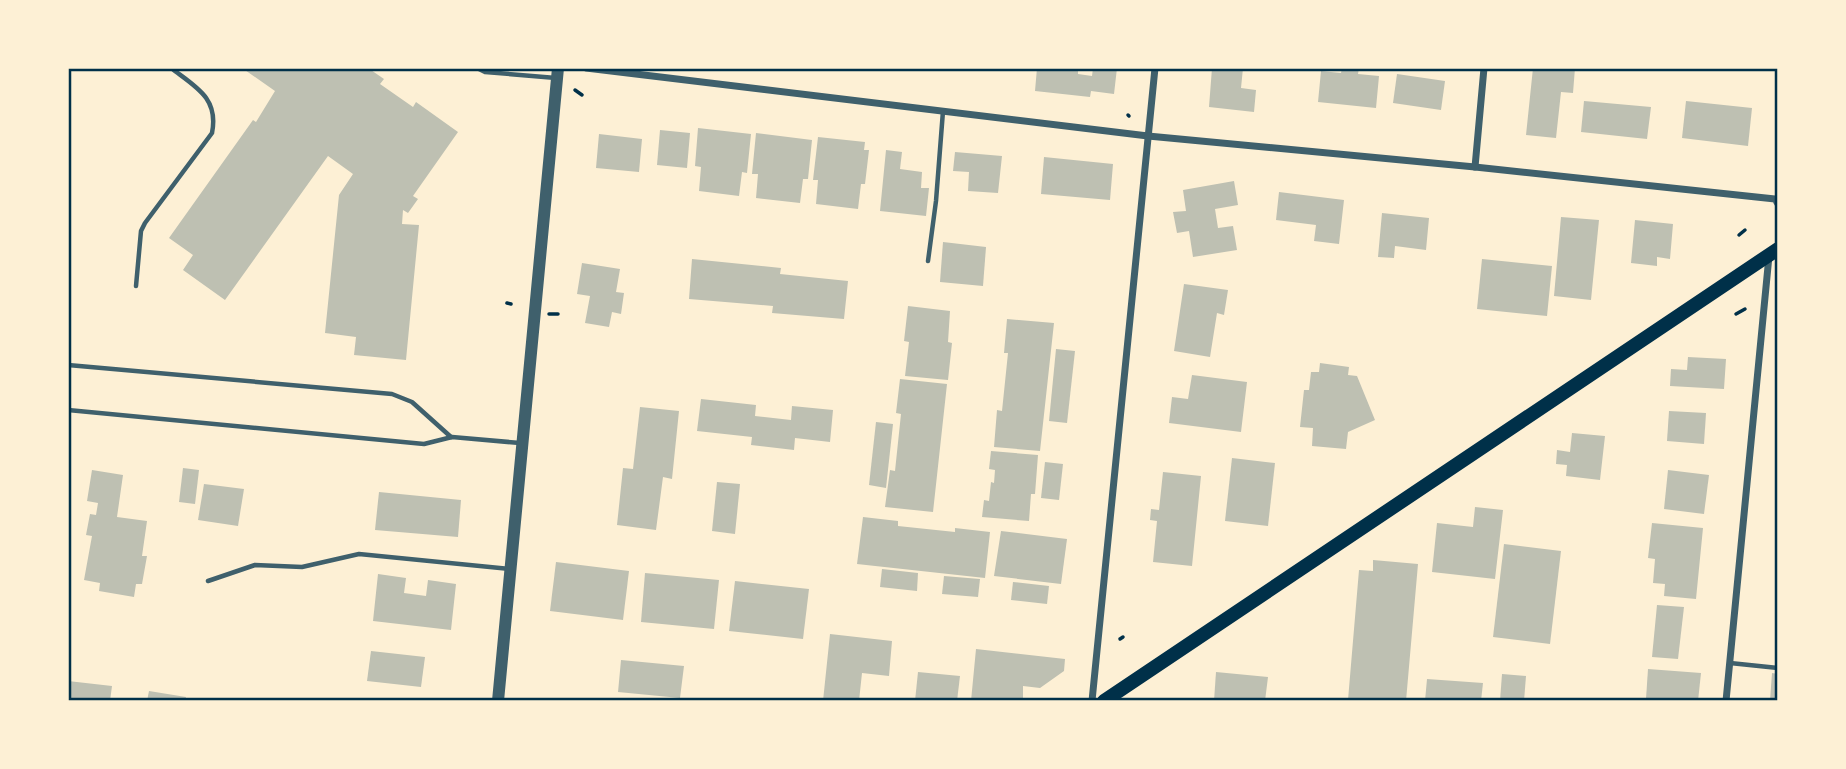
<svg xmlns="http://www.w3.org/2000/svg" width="1846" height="769" font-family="'Playfair Display',serif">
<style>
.building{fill:#bec0b2}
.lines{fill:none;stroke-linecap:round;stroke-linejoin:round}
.path{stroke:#003049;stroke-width:3.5}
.service{stroke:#3f606c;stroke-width:4.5}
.minor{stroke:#3f606c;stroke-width:7}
.tertiary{stroke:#3f606c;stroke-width:12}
.secondary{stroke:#003049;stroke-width:14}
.neatline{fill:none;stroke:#003049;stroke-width:2.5}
</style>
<rect width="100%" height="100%" fill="#fdf0d5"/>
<!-- building -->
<g class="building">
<polygon points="242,68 368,68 384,79 380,84 413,107 416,102 458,132 413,196 418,199 408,213 403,210 402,224 419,225 406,360 354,355 356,337 325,333 339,195 353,174 328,156 225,300 183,270 193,255 169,238 253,120 256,122 275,91"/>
<polygon points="1037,68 1078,68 1078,74 1092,76 1093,68 1117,68 1114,94 1091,91 1090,97 1035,91"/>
<polygon points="1212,68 1243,68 1241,88 1256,90 1254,112 1209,107"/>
<polygon points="1342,68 1359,68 1358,74 1379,76 1376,108 1318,102 1321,71 1341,73"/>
<polygon points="1533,68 1575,68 1573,93 1561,92 1556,138 1526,135"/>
<polygon points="1397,74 1445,81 1441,110 1393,103"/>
<polygon points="1584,101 1651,107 1647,139 1581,132"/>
<polygon points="1686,101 1752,108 1748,146 1682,138"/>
<polygon points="698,128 751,134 747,173 742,172 739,196 699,191 701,167 695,166"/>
<polygon points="660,130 690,133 687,168 657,165"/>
<polygon points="756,133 812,140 808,179 803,179 800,203 756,198 758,174 752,174"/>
<polygon points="599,134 642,139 639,172 596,168"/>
<polygon points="818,137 865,142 864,150 869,150 865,184 861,184 858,209 816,204 818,180 813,180"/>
<polygon points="886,150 902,152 900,169 922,172 921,188 929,188 926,216 880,211"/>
<polygon points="955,152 1002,156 998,193 968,191 969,172 953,171"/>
<polygon points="1044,157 1113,164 1110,200 1041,194"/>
<polygon points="1234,181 1238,205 1215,209 1218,228 1233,226 1237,250 1193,257 1189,231 1177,233 1173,212 1186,211 1183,190"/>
<polygon points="1279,192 1344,200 1339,244 1314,241 1316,225 1276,220"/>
<polygon points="1382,213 1429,218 1426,250 1395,246 1394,258 1378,257"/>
<polygon points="1561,217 1599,220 1591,300 1554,296"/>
<polygon points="1635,220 1673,224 1670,259 1657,257 1657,266 1631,263"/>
<polygon points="943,242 986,247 983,286 940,282"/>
<polygon points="692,259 781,268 780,274 848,281 844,319 772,313 773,306 689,299"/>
<polygon points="1482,259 1552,266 1547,316 1477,309"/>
<polygon points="582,263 620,269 616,292 624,293 621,314 612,312 609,327 585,323 590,296 577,294"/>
<polygon points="1184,284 1228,290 1224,315 1217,313 1210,357 1174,351"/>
<polygon points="908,306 950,311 948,342 952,343 948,380 905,376 909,342 904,341"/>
<polygon points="1007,319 1054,323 1040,451 994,447 997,410 1002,411 1008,353 1004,353"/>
<polygon points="1056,349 1075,351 1067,423 1049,421"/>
<polygon points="1688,357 1726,359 1724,389 1670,386 1671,369 1687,370"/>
<polygon points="1320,363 1349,367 1348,375 1357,376 1375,420 1348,432 1346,449 1312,446 1313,428 1300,427 1304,390 1309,390 1311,372 1319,372"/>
<polygon points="1192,375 1247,382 1241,432 1169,423 1172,397 1188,399"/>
<polygon points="900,379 947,384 933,512 885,507 890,470 895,471 901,414 896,413"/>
<polygon points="701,399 756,405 755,416 791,420 792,406 833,410 830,442 795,438 794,450 751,445 752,437 697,431"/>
<polygon points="640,407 679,411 672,479 663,477 656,530 617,525 623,468 633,469"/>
<polygon points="1669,411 1706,413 1704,444 1667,441"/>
<polygon points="876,422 893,424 886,488 869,485"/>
<polygon points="1572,433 1605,436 1600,480 1566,476 1567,465 1556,464 1557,450 1570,452"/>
<polygon points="991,451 1038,455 1035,494 1031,494 1029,521 982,517 984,500 989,501 991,482 994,483 995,470 989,469"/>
<polygon points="1232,458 1275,463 1268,526 1225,521"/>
<polygon points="1045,462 1063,464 1059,500 1041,498"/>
<polygon points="183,468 199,470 195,504 179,502"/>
<polygon points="92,470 123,475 117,517 147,521 142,556 147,556 142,584 136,584 134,597 99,591 100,583 84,580 92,536 86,535 90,514 96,515 98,503 87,501"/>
<polygon points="1668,470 1709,475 1704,514 1664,509"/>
<polygon points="1163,472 1201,476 1192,566 1153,562 1157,521 1150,520 1151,509 1159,510"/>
<polygon points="717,482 740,484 735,534 712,531"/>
<polygon points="204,484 244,489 238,526 198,520"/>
<polygon points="379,492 461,500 458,537 375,530"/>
<polygon points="1475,507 1503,510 1495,579 1432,572 1437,523 1473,527"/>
<polygon points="863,517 898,521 898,526 955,532 955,528 990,532 985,578 857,564"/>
<polygon points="1652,523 1703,528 1696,599 1664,596 1665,584 1653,583 1655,559 1648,558"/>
<polygon points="1001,531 1067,539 1061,584 994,576"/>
<polygon points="1504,544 1561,551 1550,644 1493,637"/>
<polygon points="1373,560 1418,564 1406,701 1348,700 1359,570 1373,571"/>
<polygon points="556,562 629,571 623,620 550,611"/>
<polygon points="882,569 918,573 917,591 880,587"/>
<polygon points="645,573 719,580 714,629 641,622"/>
<polygon points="378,574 406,578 404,593 426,596 428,580 456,584 451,630 373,621"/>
<polygon points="944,576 980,579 978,597 942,594"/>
<polygon points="735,581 809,589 803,639 729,631"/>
<polygon points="1013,582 1049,586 1047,604 1011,600"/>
<polygon points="1657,605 1684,607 1678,659 1652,657"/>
<polygon points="830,634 892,641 889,676 862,673 859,701 823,701"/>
<polygon points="976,649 1065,659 1064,671 1040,688 1023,686 1023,701 971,701"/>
<polygon points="371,651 425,657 421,687 367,681"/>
<polygon points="621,660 684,666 680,698 618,692"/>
<polygon points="1648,669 1701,673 1698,701 1646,699"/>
<polygon points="918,672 960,676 957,701 915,701"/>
<polygon points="1216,672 1268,677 1265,701 1214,701"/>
<polygon points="1772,673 1778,674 1778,701 1770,701"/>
<polygon points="1502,674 1526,676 1524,701 1500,701"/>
<polygon points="1427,679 1483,683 1481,701 1425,701"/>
<polygon points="68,681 112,686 110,701 68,701"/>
<polygon points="149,691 186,697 185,701 147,701"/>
</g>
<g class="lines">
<!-- path -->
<g class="path">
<polyline points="575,90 582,95"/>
<polyline points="1128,115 1129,116"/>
<polyline points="1739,235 1745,230"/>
<polyline points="507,303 511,304"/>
<polyline points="549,314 558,314"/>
<polyline points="1736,314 1745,309"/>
<polyline points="1120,639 1123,637"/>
</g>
<!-- service -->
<g class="service">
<polyline points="477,68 485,72 556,78"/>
<polyline points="928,261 936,201 943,111"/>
<path d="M136,286L141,231L145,223L212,133C219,98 196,87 171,68"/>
<polyline points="68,365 392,394 412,402 451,437"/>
<polyline points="68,410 424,444 452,437 520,443"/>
<polyline points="208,581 255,565 302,567 359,554 510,569"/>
<polyline points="1730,663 1778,668"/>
</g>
<!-- minor -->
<g class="minor">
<polyline points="586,68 1148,136 1475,167 1775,199 1778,204"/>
<polyline points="1475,167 1484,68"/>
<polyline points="1092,701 1155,68"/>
<polyline points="1726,701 1769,256"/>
</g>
<!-- tertiary -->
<polyline class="tertiary" points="498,701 558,68"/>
<!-- secondary -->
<polyline class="secondary" points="1104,701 1778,249"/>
</g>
<!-- border -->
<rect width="1846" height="769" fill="none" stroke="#fdf0d5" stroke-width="140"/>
<rect x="70" y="70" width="1706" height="629" class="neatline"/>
</svg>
